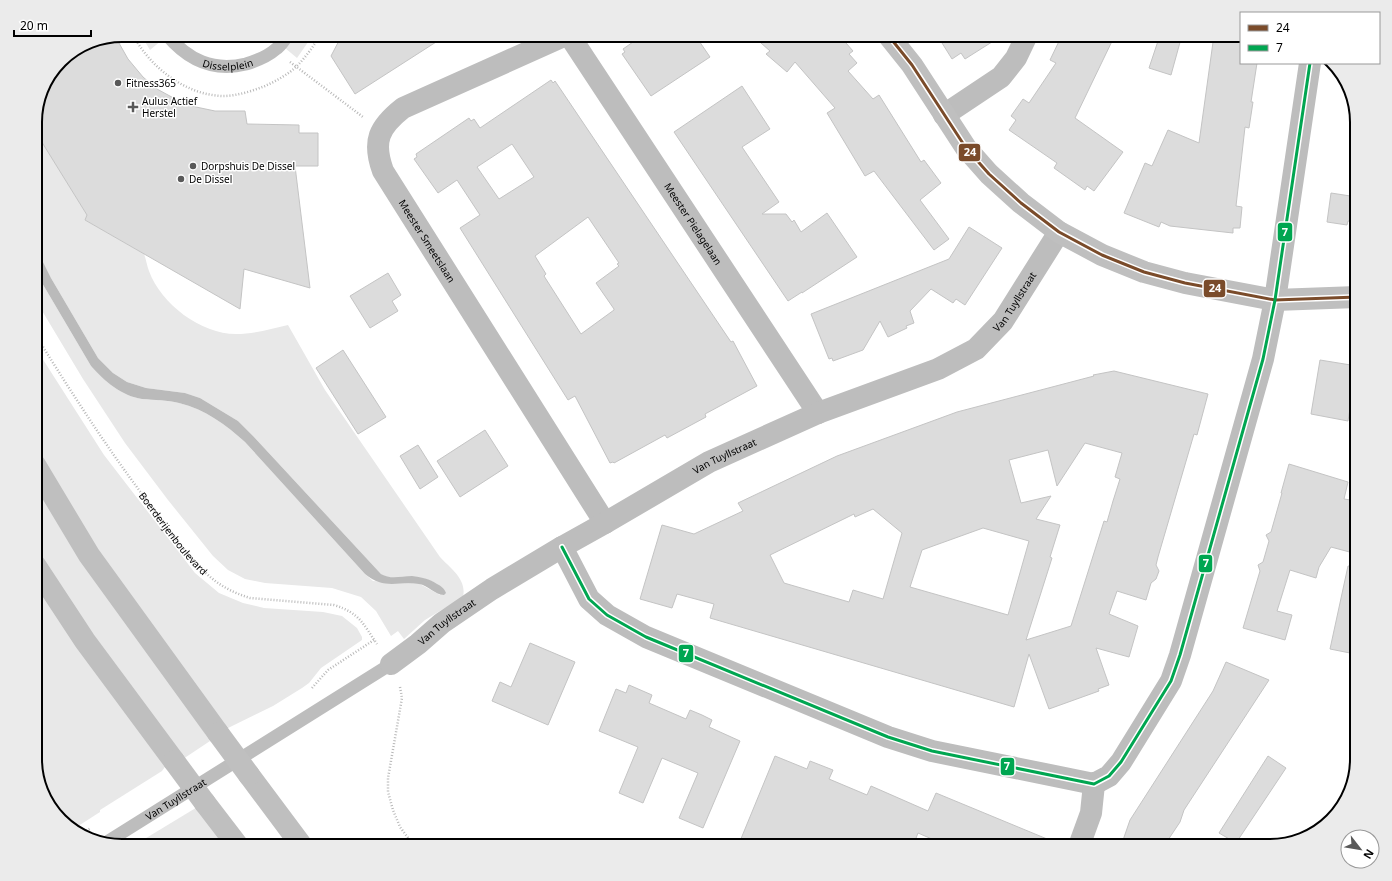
<svg xmlns="http://www.w3.org/2000/svg" width="1392" height="881" font-family="'Noto Sans',sans-serif">
<style>
.green{fill:#e8e8e8}
.water{fill:#bababa}
.building{fill:#dcdcdc;stroke:#c4c4c4;fill-rule:evenodd}
.lines{fill:none;stroke-linecap:round;stroke-linejoin:round}
.path{stroke:#b8b8b8;stroke-width:2.5;stroke-dasharray:1 2;stroke-linecap:butt}
.lane{stroke:#bdbdbd;stroke-width:13}
.street{stroke:#bdbdbd;stroke-width:22}
.secondary{stroke:#bfbfbf;stroke-width:22}
.secondary-bridge{stroke:#bfbfbf;stroke-width:22}
.bus-1-casing{stroke:#fff;stroke-width:6}
.bus-2-casing{stroke:#fff;stroke-width:6}
.bus-1{stroke:#7a4b2a;stroke-width:3}
.bus-2{stroke:#00a651;stroke-width:3}
.poi-dot{fill:#595959;stroke:#fff;stroke-width:1.5}
.labels{text-anchor:middle;stroke-width:3;stroke-linejoin:round;paint-order:stroke}
.street-label{font-size:10px;fill:#000;stroke:#fff}
.poi-label{font-size:10px;fill:#000;stroke:#fff;text-anchor:start}
.rim{fill:none;stroke:#000;stroke-width:2}
.line-badge{stroke:#fff;stroke-width:1.5}
.badge-label{font-size:11px;text-anchor:middle;font-weight:bold;fill:#fff}
</style>
<rect width="100%" height="100%" fill="#fff"/>
<!-- green -->
<g class="green">
<polygon points="141,35 159,35 162,40 150,50"/>
<polygon points="296,35 313,35 297,58 285,48"/>
<path d="M35,131L87,215L85,220L144,254C146,259 147,266 149,271C161,304 201,334 236,334C254,334 271,329 288,325L325,390L440,557C451,569 467,579 463,597L425,620L404,639L398,631L391,636L376,611L361,597L332,588L265,583L245,579L228,570L213,556L168,500L125,443L83,379L35,299V271L91,366C104,381 122,396 142,399C155,400 167,400 179,403C205,409 226,425 245,442L365,574L373,581L420,584L440,595L435,583C428,579 421,577 413,577C402,576 391,581 381,574L254,437L238,421L200,398L185,393L146,388L127,382L113,373L98,358L51,278L35,246Z"/>
<polygon points="35,347 104,455 195,573 219,593 243,603 264,608 323,612 342,616 357,628 362,637 362,640 321,668 309,683 302,688 273,706 224,730 83,533 35,451"/>
<polygon points="35,478 210,741 183,759 49,573 35,551"/>
<polygon points="35,577 167,764 162,771 100,810 100,812 72,830 47,802 35,765"/>
<polygon points="199,806 230,846 133,846"/>
</g>
<!-- water -->
<path class="water" d="M35,246L51,278L98,358L113,373L127,382L146,388L185,393L200,398L238,421L254,437L381,574C391,580 401,576 412,576C421,577 430,579 437,584C441,586 444,588 446,593L444,595C435,595 428,585 419,584C397,581 384,590 365,574L245,442C226,425 205,409 179,403C167,400 155,400 142,399C122,396 104,381 91,366L35,271Z"/>
<!-- building -->
<g class="building">
<polygon points="342,35 447,35 355,94 331,56"/>
<polygon points="643,35 695,35 710,57 651,96 622,54 625,52 623,49"/>
<polygon points="752,35 839,35 853,51 849,54 857,63 848,71 873,99 879,95 921,162 924,160 941,183 920,200 949,239 934,250 874,171 865,176 827,113 835,108 795,62 787,72 766,54 770,51"/>
<polygon points="937,35 1003,35 965,59 961,53 952,59"/>
<polygon points="1062,35 1115,35 1075,118 1123,152 1094,191 1087,186 1085,190 1054,168 1057,163 1009,130 1016,120 1011,116 1023,99 1029,103 1056,63 1050,60"/>
<polygon points="1160,35 1182,35 1171,75 1149,68"/>
<polygon points="1214,35 1241,35 1241,63 1257,63 1251,102 1253,102 1249,128 1245,127 1236,206 1242,207 1240,228 1233,228 1233,233 1170,226 1161,222 1159,227 1124,213 1145,163 1152,166 1168,130 1199,143"/>
<polygon points="115,36 128,59 143,77 157,89 179,101 196,107 215,111 245,111 247,124 299,125 299,133 318,133 318,166 295,166 310,288 244,269 240,309 85,220 87,215 35,131 35,116 42,88 61,60 89,42"/>
<path d="M551,80L553,83L555,81L702,299L731,342L733,341L757,386L705,414L706,417L667,438L665,435L614,463L613,462L610,463L575,396L568,400L460,228L480,215L457,180L438,193L414,159L417,157L416,154L469,118L471,121L474,119L480,128ZM512,144L534,177L499,199L477,167ZM588,217L619,263L617,264L619,266L596,283L614,309V310L581,334L544,276L546,274L535,256Z"/>
<polygon points="742,86 770,129 742,147 779,202 762,214 786,214 792,222 794,220 801,232 827,213 857,257 802,293 802,292 788,301 674,132"/>
<polygon points="1331,193 1357,197 1357,222 1348,221 1347,225 1327,222"/>
<polygon points="969,227 1002,248 965,305 956,299 953,303 931,289 910,311 914,323 906,326 907,328 888,337 880,321 863,350 833,361 832,358 829,359 811,314 949,259"/>
<polygon points="388,273 401,295 392,301 398,311 370,328 350,296"/>
<polygon points="343,350 386,417 358,434 316,368"/>
<polygon points="1320,360 1357,366 1348,421 1311,414"/>
<path d="M1114,371L1208,394L1197,435L1194,434L1158,557L1156,565L1159,571L1156,579L1151,583L1146,600L1117,591L1109,614L1138,626L1129,657L1096,648L1109,685L1098,689L1099,691L1049,709L1029,654L1014,707L710,618L714,604L677,594L672,608L640,599L662,525L694,534L743,511L738,503L837,456L957,412L1094,376L1093,375ZM1085,443L1122,453L1115,477L1120,479L1113,501L1107,522L1104,521L1071,626L1026,640L1052,558L1050,557L1060,525L1036,519L1051,496L1021,503L1009,460L1048,450L1057,486ZM873,509L902,533L883,599L853,590L849,602L784,583L770,555L854,514L855,517ZM983,528L1029,541L1008,615L910,587L922,550Z"/>
<polygon points="485,430 508,466 460,497 437,461"/>
<polygon points="418,445 438,477 420,489 400,456"/>
<polygon points="1289,464 1348,482 1344,499 1357,501 1354,524 1357,525 1357,554 1331,547 1319,567 1316,578 1290,570 1277,611 1292,615 1285,640 1243,628 1260,571 1258,565 1263,562 1269,541 1266,535 1271,532 1282,493 1281,493"/>
<polygon points="1348,566 1357,567 1357,643 1355,654 1330,649"/>
<polygon points="530,643 575,662 548,725 492,701 500,682 511,687"/>
<polygon points="1226,662 1269,680 1184,810 1180,822 1164,846 1121,846 1130,820 1213,691"/>
<polygon points="629,685 652,695 649,703 686,719 690,710 702,715 712,720 709,727 740,741 703,828 679,818 698,773 662,758 643,803 619,793 638,747 599,731 616,689 626,693"/>
<polygon points="775,756 807,769 810,761 833,770 829,779 867,795 871,786 928,811 936,793 1064,846 948,846 918,833 913,846 738,846"/>
<polygon points="1268,756 1286,768 1236,843 1219,833"/>
</g>
<g class="lines">
<!-- path -->
<g class="path">
<path d="M133,35C150,67 185,95 223,96C237,96 252,91 265,86C276,81 287,75 296,67C305,58 314,46 320,35"/>
<polyline points="290,62 363,117"/>
<path id="s1" d="M35,334C71,392 107,448 148,502C167,527 185,554 208,575C220,586 234,593 250,598L334,605C360,613 363,624 377,644"/>
<polyline points="400,687 402,698 388,778 388,792 393,810 400,827 414,846"/>
<polyline points="312,688 328,670 374,640"/>
<polyline points="81,834 91,828"/>
</g>
<!-- lane -->
<g class="lane">
<path id="s2" d="M167,35C188,60 213,72 246,64C256,61 267,57 276,49C281,46 284,40 288,35"/>
<path id="s3" d="M107,842L391,664"/>
</g>
<!-- street -->
<g class="street">
<path id="s4" d="M566,35L403,108C379,127 372,141 383,171L605,523"/>
<path id="s5" d="M569,35L818,413"/>
<polyline points="944,115 1001,77 1016,58 1027,35"/>
<polyline points="562,547 589,599 607,615 646,637 888,737 932,751 1094,784 1109,776 1121,762 1171,681 1180,655 1263,359 1275,300 1310,63"/>
<path id="s6" d="M391,664L418,644L442,623L492,589L562,547L605,523L709,462L818,413L938,369L976,349L1003,321L1059,232"/>
<polyline points="1079,846 1091,813 1094,784"/>
</g>
<!-- secondary -->
<g class="secondary">
<polyline points="888,35 912,65 966,148 989,174 1021,203 1059,232 1102,255 1144,272 1185,283 1275,300 1357,297"/>
<polyline points="35,465 89,555 218,733"/>
<polyline points="35,565 85,641 174,761"/>
<polyline points="249,775 302,846"/>
<polyline points="205,803 238,846"/>
</g>
<!-- secondary-bridge -->
<g class="secondary-bridge">
<polyline points="218,733 249,775"/>
<polyline points="174,761 205,803"/>
</g>
<!-- bus-1 casing -->
<g class="bus-1-casing">
<polyline id="bus-1" points="888,35 912,65 966,148 989,174 1021,203 1059,232 1102,255 1144,272 1185,283 1275,300 1357,297"/>
</g>
<!-- bus-2 casing -->
<g class="bus-2-casing">
<polyline id="bus-2" points="562,547 589,599 607,615 646,637 888,737 932,751 1094,784 1109,776 1121,762 1171,681 1180,655 1263,359 1275,300 1310,63"/>
</g>
<!-- bus-1 -->
<use href="#bus-1" class="bus-1"/>
<!-- bus-2 -->
<use href="#bus-2" class="bus-2"/>
</g>
<!-- markers -->
<g class="poi-dot">
<circle cx="118" cy="83" r="4"/>
<path d="M131 101h4v4h4v4h-4v4h-4v-4h-4v-4h4z"/>
<circle cx="193" cy="166" r="4"/>
<circle cx="181" cy="179" r="4"/>
</g>
<g class="labels">
<!-- street labels -->
<g class="street-label">
<text dy="4" stroke="none"><textPath href="#s2" startOffset="71">Disselplein</textPath></text>
<text dy="4" stroke="none"><textPath href="#s5" startOffset="226">Meester Pielagelaan</textPath></text>
<text dy="4" stroke="none"><textPath href="#s4" startOffset="334">Meester Smeetslaan</textPath></text>
<text dy="4" stroke="none"><textPath href="#s6" startOffset="729">Van Tuyllstraat</textPath></text>
<text dy="4" stroke="none"><textPath href="#s6" startOffset="394">Van Tuyllstraat</textPath></text>
<text dy="4" stroke="none"><textPath href="#s1" startOffset="243">Boerderijenboulevard</textPath></text>
<text dy="4" stroke="none"><textPath href="#s6" startOffset="70">Van Tuyllstraat</textPath></text>
<text dy="4" stroke="none"><textPath href="#s3" startOffset="81">Van Tuyllstraat</textPath></text>
</g>
<!-- poi labels -->
<g class="poi-label">
<text x="126" y="87">Fitness365</text>
<text x="142" y="105">Aulus Actief<tspan x="142" dy="12">Herstel</tspan></text>
<text x="201" y="170">Dorpshuis De Dissel</text>
<text x="189" y="183">De Dissel</text>
</g>
</g>
<!-- crop -->
<path d="M0 0H1392V881H0ZM122 42H1270A80 80 0 0 1 1350 122V759A80 80 0 0 1 1270 839H122A80 80 0 0 1 42 759V122A80 80 0 0 1 122 42Z" fill="#ebebeb" fill-rule="evenodd"/>
<path class="rim" d="M122 42H1270A80 80 0 0 1 1350 122V759A80 80 0 0 1 1270 839H122A80 80 0 0 1 42 759V122A80 80 0 0 1 122 42Z"/>
<g class="line-badge">
<rect x="958" y="143" width="23" height="19" rx="4" fill="#7a4b2a"/>
<rect x="1277" y="222" width="16" height="20" rx="4" fill="#00a651"/>
<rect x="1203" y="279" width="23" height="19" rx="4" fill="#7a4b2a"/>
<rect x="1198" y="554" width="15" height="19" rx="4" fill="#00a651"/>
<rect x="678" y="644" width="16" height="19" rx="4" fill="#00a651"/>
<rect x="1000" y="757" width="15" height="19" rx="4" fill="#00a651"/>
</g>
<g class="badge-label">
<text x="970" y="156">24</text>
<text x="1285" y="236">7</text>
<text x="1215" y="292">24</text>
<text x="1206" y="567">7</text>
<text x="686" y="657">7</text>
<text x="1007" y="770">7</text>
</g>
<!-- legend -->
<rect x="1240" y="12" width="140" height="52" fill="#ffffff" stroke="#999999"/>
<rect x="1248" y="25" width="20" height="6" fill="#7a4b2a" stroke="#999999"/>
<text x="1276" y="32" font-size="12" fill="#000000">24</text>
<rect x="1248" y="45" width="20" height="6" fill="#00a651" stroke="#999999"/>
<text x="1276" y="52" font-size="12" fill="#000000">7</text>
<!-- north arrow -->
<g transform="translate(1360 849) rotate(121)"><circle r="19" fill="#ffffff" stroke="#999999"/>
<path d="M0-3L7 15L0 10L-7 15Z" fill="#595959"/>
<text y="-6" font-size="11" font-weight="bold" text-anchor="middle" fill="#000000">N</text>
</g>
<!-- scale -->
<path d="M14 30v6h77v-6" fill="none" stroke="#000000" stroke-width="2"/>
<text x="20" y="30" font-size="12" fill="#000000" stroke="#ffffff" stroke-width="3" paint-order="stroke">20 m</text>
</svg>
